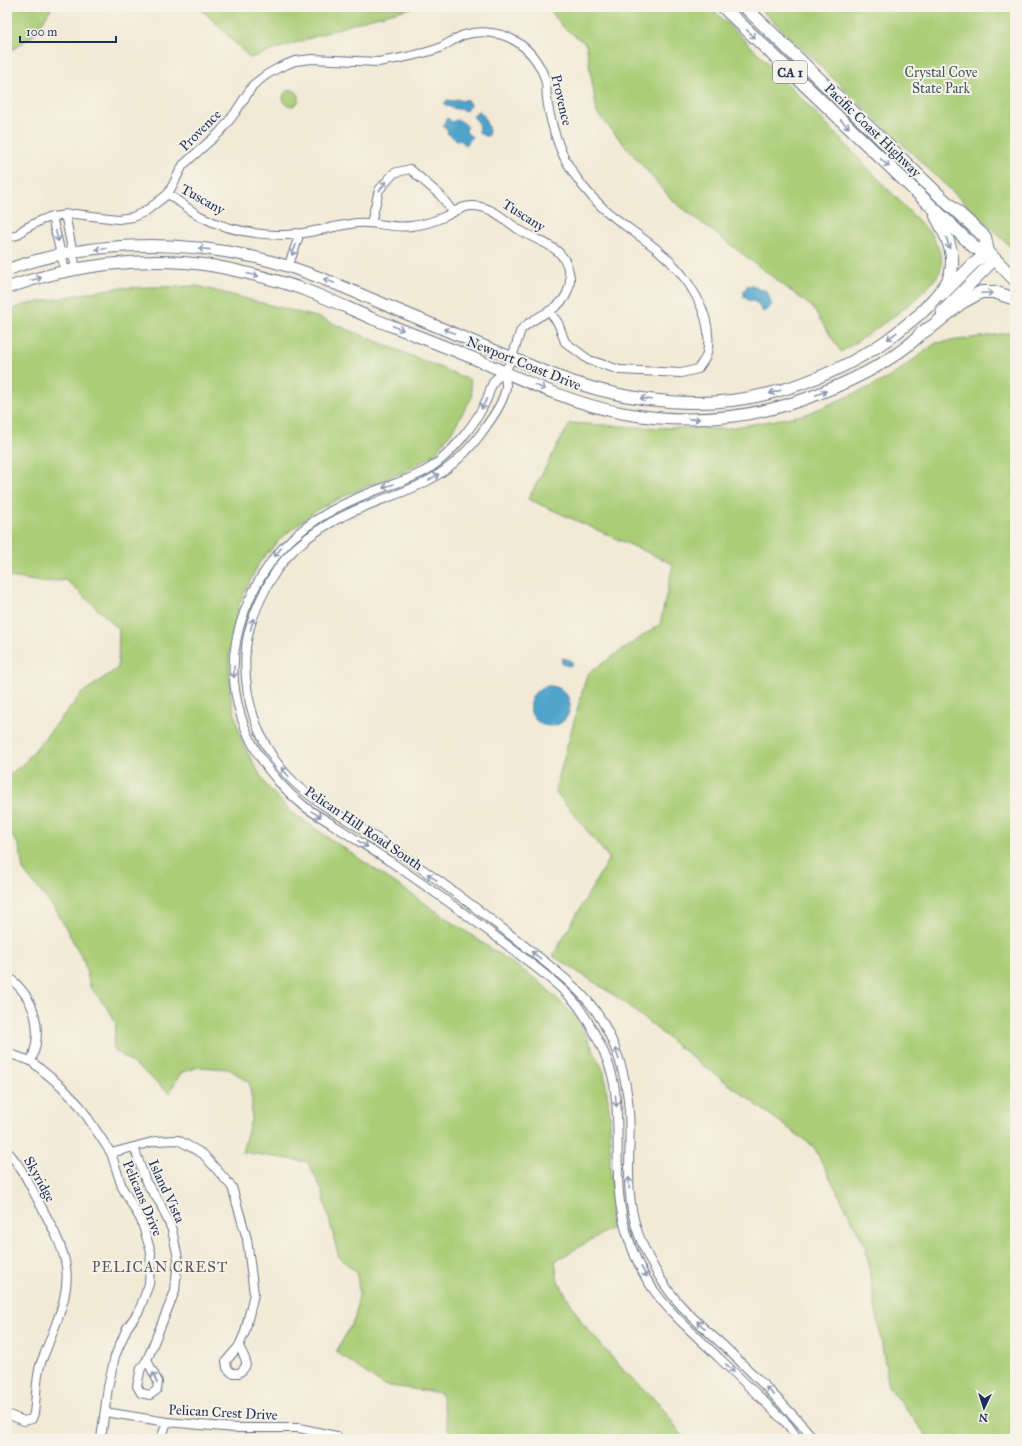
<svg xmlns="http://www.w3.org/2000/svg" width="1022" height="1446" font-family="'IM FELL Great Primer',serif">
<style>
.green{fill:#aacd77;stroke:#627e6a}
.water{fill:#4fa4cb;stroke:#356a94}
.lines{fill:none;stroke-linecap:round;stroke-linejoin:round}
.minor-casing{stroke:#667088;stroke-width:10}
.major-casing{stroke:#667088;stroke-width:13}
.highway-casing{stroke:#667088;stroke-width:14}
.minor{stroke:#fff;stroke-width:8}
.major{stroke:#fff;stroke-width:11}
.highway{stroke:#fff;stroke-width:12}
.oneway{stroke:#8d97ae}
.labels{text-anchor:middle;stroke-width:4;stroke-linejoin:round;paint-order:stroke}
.shield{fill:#f7f3e8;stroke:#5d6a87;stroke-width:1}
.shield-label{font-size:13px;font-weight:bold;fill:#1b2f5e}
.park-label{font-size:14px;fill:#3f5664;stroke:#f7f3e8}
.street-label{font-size:14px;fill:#1b2f5e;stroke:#f7f3e8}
.neighbourhood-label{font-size:15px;letter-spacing:1px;fill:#5b5762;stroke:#f7f3e8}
</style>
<rect width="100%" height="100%" fill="#f7f3e8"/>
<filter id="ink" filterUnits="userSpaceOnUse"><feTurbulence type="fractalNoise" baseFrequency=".025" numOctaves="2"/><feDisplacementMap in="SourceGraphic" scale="8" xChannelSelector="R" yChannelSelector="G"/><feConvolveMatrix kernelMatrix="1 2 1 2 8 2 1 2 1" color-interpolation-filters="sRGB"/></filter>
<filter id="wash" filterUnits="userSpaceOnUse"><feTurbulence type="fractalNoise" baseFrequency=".012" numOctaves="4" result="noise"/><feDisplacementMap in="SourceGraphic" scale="16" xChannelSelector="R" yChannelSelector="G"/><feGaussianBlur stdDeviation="0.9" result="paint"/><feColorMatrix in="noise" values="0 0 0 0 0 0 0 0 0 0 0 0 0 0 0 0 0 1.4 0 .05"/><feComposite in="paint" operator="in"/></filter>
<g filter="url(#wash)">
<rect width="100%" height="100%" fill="#f2ead5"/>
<!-- green -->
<g class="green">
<polygon points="7,7 52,7 34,35 7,53"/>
<polygon points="199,7 415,7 368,19 250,58"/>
<path d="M548,7H710L763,58L932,235C936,244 944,258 941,268C934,293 864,337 841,352L812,307L672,200L597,113L586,44L563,27Z"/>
<polygon points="758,7 1015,7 1015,251"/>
<circle cx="291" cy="98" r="8"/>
<polygon points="197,286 320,318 470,380 472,397 452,431 434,455 404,472 348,494 315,511 282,537 259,563 239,604 229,657 231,699 243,745 266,785 291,812 540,982 578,1019 604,1072 610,1115 610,1168 617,1225 555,1261 558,1281 583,1324 625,1372 658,1402 685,1439 450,1439 441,1393 383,1385 336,1352 355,1318 359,1292 357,1272 339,1258 322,1191 308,1162 242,1152 251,1120 252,1101 249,1082 229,1069 199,1067 181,1073 169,1093 142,1070 113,1049 116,1023 109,1010 90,987 84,961 57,912 23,870 19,845 7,830 7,777 24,763 82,693 118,668 119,629 66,580 41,582 10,577 7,575 7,313 23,305 115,288"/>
<polygon points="1015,332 1015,1439 929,1439 889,1387 865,1245 814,1147 689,1055 620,999 553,956 609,858 555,791 587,674 660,624 673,564 528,499 570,423 637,427 724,429 804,415 868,388 890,377 936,343"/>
</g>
<!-- water -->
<g class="water">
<path d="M456,99L463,101L466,99L471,105L466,111C457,108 453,110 444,104L447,100L453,101Z"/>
<path d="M479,110L481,114L484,115C485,123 491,128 488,136H484L479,132L478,122L473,116Z"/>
<path d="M447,118L452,122C458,118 462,121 467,126L466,132L472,137L466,145L460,140L458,141L447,133L448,130L442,126Z"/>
<path d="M753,285L760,290H766C770,295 769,300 772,305L768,309L763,312L756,302L748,300L744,297V291L747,286Z"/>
<polygon points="564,658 572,661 572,665 568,666 562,664 562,659"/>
<circle cx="550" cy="706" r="20"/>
</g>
</g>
<g filter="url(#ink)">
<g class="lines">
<!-- minor casing -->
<g class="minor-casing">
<g id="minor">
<path d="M168,194C179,201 189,210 200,216C226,230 256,235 285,235C309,234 333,226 357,223C375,221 393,229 411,226C423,225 435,221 446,216C455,212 463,205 474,206C494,207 505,221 521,231C541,243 564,246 569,272C571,279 570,286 567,293C559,312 534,315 521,330C516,343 513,360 505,371C502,375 497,377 494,381C490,387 489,395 486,401C475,425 451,454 430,468C411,480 389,485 369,493C309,517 269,548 245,610C216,684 245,758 304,806C314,814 325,819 335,826C354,838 372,850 391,862C433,891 475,920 516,952C535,967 555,981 572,999C582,1009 589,1023 596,1036C604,1051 611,1067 614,1084C623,1136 610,1185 628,1237C634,1255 642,1274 653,1289C671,1315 697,1336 719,1358C742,1380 765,1402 788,1425L798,1439"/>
<polyline points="65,214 76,269"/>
<polyline points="52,217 65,271"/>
<polyline points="371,223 379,190 394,173 410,169 440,195 453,212"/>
<path d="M7,238L17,235L24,229L41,220L52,217L75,214L118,219L133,217L146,211L168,194L183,165L220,132L235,113L253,85L266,75L280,67L295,61L312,59L378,62C398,59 419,55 437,49C447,45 455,38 464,35C481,30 502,32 517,42C531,51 542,66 546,83C547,88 546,93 547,98C549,117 557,144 566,161C576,179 589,195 604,209C621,224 641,236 659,251C687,275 715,315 707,353C706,359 701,364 698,369L681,373L620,370L589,360L565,342L558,323L549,311"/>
<polyline points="288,267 298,239 296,233"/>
<path d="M504,372C505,377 506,382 506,386C505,399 495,414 487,425C473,446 454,466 431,479C412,490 391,496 371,504C331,519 291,542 270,581C259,601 248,625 246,648C242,693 256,741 287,775C311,801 345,818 375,837C427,871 477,908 526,947C550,966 577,986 595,1010C615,1039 627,1076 629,1111C632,1154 623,1190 638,1233C647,1257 660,1281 677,1301C691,1317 708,1332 724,1346C755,1376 786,1406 814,1439"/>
<path d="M7,976C35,997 44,1029 31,1061"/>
<polyline points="7,1053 31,1061 61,1086 80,1106 111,1153 122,1187 141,1220 151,1252 149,1284 139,1311 127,1328 115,1356 108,1387 101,1439"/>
<polyline points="134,1147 146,1182 160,1203 172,1230 178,1258 175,1291 147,1360 141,1368 137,1386 141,1393 150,1395 157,1390 158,1382 147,1360"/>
<path d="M7,1151C23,1168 31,1188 42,1208C51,1225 61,1243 65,1261C72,1291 56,1323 46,1350C44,1356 40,1363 39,1370C36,1384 36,1399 34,1413L32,1419L24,1421L7,1414"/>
<path d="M111,1153L156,1141L178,1140L203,1154L232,1187L247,1239L254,1294L245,1332L239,1346L226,1361L227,1368L232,1373H239C252,1364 244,1358 239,1346"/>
<polyline points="105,1412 167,1422 235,1428 299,1428 336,1436 339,1439"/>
<polyline points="161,1439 167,1422"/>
</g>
</g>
<!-- major casing -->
<g class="major-casing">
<g id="major">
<path d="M7,270C84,241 174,239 254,257C294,266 332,282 369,298C410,315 451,332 491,349C518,360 546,373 573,382C636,403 707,410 771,393C812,382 853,364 887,340C902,329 915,318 929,306"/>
<path d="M7,288C70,265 146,255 214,266C245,272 278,280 308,291C329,299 350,309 371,318C407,332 444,346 480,361C525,381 573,404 622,413C688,425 755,419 818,394C854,380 899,358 926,329"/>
<polyline points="942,295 973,264 988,252"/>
<polyline points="942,312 995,259"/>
</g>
</g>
<!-- highway casing -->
<g class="highway-casing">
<g id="highway">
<polyline points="723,7 975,248 988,252"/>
<polyline points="745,7 943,199 985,237 988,252 1015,280"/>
<path d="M922,312C928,305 947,286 949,278C958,257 946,234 936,216"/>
<polyline points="919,335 934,325 961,303 981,292 994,292 1015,299"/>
</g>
</g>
<!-- minor -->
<use href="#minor" class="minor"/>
<!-- major -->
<use href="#major" class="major"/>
<!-- highway -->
<use href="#highway" class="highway"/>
</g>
<!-- one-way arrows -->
<defs><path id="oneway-shaft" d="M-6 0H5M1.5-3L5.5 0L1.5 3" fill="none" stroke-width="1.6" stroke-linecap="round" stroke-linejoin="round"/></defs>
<g class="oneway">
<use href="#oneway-shaft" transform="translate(751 34) rotate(44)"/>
<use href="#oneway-shaft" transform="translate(845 124) rotate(44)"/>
<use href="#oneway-shaft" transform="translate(885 163) rotate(44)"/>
<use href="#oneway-shaft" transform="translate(383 186) rotate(-53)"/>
<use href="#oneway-shaft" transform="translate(57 236) rotate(76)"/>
<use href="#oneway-shaft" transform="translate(948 243) rotate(73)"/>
<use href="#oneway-shaft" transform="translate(101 249) rotate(175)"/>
<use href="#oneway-shaft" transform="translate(204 249) rotate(-174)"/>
<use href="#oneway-shaft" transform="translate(294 250) rotate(111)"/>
<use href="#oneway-shaft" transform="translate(253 275) rotate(14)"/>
<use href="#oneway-shaft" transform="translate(36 279) rotate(-15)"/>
<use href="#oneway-shaft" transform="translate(329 281) rotate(-158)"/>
<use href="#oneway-shaft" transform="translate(987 293) rotate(-3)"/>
<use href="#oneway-shaft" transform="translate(398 328) rotate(22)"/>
<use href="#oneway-shaft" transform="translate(449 331) rotate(-157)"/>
<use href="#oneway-shaft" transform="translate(892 336) rotate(143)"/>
<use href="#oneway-shaft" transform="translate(540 387) rotate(22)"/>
<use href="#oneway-shaft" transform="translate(775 392) rotate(164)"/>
<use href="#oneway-shaft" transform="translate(821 393) rotate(-21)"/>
<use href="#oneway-shaft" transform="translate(646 399) rotate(-172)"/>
<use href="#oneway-shaft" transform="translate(484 404) rotate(117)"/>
<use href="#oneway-shaft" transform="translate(694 419) rotate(-1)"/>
<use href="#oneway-shaft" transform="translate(434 477) rotate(-32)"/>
<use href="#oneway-shaft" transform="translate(388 486) rotate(160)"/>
<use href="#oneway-shaft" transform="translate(278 552) rotate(128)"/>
<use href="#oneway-shaft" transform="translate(252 624) rotate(-76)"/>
<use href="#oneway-shaft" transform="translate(234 672) rotate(91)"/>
<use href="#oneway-shaft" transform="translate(285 772) rotate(-130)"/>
<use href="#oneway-shaft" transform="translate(316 814) rotate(31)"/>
<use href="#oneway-shaft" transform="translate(363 844) rotate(33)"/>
<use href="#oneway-shaft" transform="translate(432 877) rotate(-145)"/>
<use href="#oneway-shaft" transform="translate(536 955) rotate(-141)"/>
<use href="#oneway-shaft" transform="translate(617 1054) rotate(-111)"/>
<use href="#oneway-shaft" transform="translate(616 1101) rotate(84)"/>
<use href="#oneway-shaft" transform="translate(629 1183) rotate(-92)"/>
<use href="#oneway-shaft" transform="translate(644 1272) rotate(61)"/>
<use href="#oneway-shaft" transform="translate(701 1325) rotate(-136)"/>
<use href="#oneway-shaft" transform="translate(730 1368) rotate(44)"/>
<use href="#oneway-shaft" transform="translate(155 1378) rotate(-112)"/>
<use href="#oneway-shaft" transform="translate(770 1391) rotate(-136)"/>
</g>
</g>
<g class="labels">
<!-- shield labels -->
<rect class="shield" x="773" y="61" width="34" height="22" rx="3"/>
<g class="shield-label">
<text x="790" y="77">CA 1</text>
</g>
<!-- park labels -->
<g class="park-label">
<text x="941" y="77">Crystal Cove<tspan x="941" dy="16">State Park</tspan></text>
</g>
<!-- street labels -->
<g class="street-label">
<text transform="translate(562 100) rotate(77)" y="5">Provence</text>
<text transform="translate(200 130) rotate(-45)" y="5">Provence</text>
<text transform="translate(873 130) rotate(44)" y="5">Pacific Coast Highway</text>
<text transform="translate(203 199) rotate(29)" y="5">Tuscany</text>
<text transform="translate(524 215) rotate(32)" y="5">Tuscany</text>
<text transform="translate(524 363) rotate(22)" y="5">Newport Coast Drive</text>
<text transform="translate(364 828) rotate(34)" y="5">Pelican Hill Road South</text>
<text transform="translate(40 1179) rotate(61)" y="5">Skyridge</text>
<text transform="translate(167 1191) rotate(65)" y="5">Island Vista</text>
<text transform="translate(143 1198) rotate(67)" y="5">Pelicans Drive</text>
<text transform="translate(223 1412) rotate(3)" y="5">Pelican Crest Drive</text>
</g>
<!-- neighbourhood labels -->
<g class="neighbourhood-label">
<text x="160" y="1272">PELICAN CREST</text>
</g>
</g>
<!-- margin -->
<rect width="1022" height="1446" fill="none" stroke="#f7f3e8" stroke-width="24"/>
<!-- north arrow -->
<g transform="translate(984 1408) rotate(184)" stroke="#f7f3e8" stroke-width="3" paint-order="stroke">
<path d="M0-3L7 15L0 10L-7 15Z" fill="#1b2f5e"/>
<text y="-6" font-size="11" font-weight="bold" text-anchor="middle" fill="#1b2f5e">N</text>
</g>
<!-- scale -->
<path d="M20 36v6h96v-6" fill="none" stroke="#1b2f5e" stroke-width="2"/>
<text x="26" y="36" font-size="12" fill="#1b2f5e" stroke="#f7f3e8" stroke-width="3" paint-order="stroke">100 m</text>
</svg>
